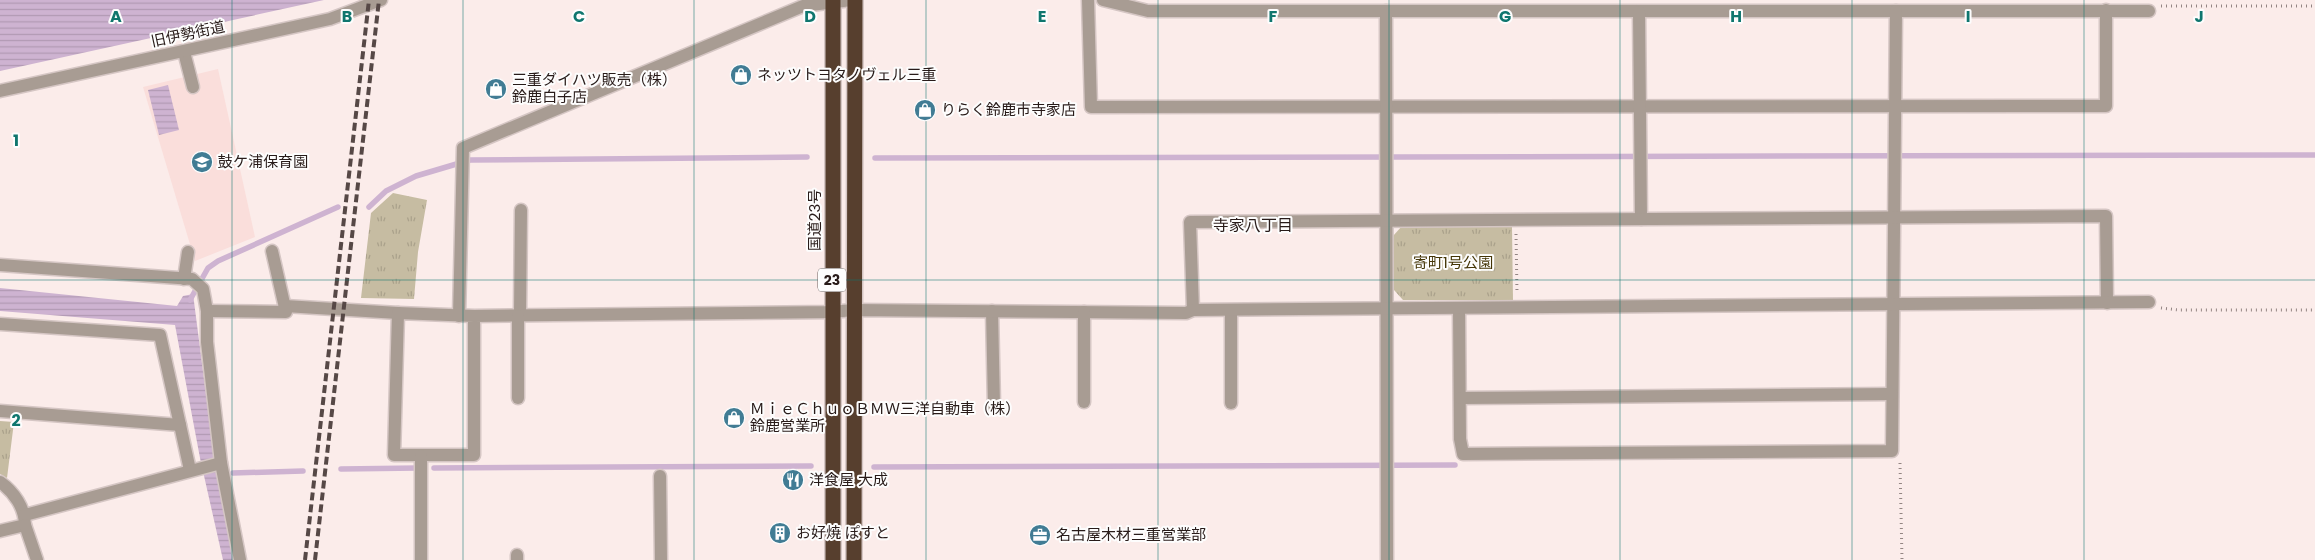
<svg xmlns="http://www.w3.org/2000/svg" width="2315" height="560" font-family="Poppins,'Noto Sans JP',sans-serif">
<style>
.built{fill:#fadedb}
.grass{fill:url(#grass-tufts)}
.water{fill:url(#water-rules)}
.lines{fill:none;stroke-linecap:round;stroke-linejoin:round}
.stream{stroke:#ceb3d1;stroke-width:5.5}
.minor-casing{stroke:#d5c6c4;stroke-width:15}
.highway-casing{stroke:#d5c6c4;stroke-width:18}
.path{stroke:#938583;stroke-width:3;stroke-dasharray:1 4;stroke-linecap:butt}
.minor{stroke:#a89c93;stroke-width:12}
.highway{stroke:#573f2e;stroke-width:15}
.rail{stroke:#564846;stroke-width:4;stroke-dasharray:8 4;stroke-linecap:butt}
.grid{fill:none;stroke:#0f766e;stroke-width:1;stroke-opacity:0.55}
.labels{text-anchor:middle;stroke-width:4;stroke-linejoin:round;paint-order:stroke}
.shield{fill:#fdfdfd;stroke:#685f5d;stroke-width:1}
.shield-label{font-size:14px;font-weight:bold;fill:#281b19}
.street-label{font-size:15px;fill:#281b19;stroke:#fdfdfd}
.poi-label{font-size:15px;fill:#281b19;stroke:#fdfdfd;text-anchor:start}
.park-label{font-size:15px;fill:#443506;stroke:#fdfdfd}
.neighbourhood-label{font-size:16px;fill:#281b19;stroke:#fdfdfd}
.grid-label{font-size:16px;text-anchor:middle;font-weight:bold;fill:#0f766e;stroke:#fdfdfd;stroke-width:4;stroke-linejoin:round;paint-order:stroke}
</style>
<defs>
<pattern id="grass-tufts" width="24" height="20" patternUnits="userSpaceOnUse" patternTransform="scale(1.25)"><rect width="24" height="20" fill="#c6bca2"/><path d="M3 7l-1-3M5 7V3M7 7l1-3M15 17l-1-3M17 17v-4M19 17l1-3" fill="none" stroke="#aaa18b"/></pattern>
<pattern id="water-rules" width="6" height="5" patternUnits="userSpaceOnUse" patternTransform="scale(1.25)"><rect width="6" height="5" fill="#ceb3d1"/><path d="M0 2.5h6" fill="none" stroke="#b199b3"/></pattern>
</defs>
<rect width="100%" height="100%" fill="#fbecea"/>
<!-- built -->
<polygon class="built" points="218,69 255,237 195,261 143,87"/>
<!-- grass -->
<g class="grass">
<polygon points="393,193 427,200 418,252 414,299 361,298 371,213"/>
<polygon points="1402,226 1512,227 1513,300 1403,300 1394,290 1393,236"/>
<polygon points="0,421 14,422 7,478 0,474"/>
</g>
<!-- water -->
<g class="water">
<polygon points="0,0 324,0 0,71"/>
<polygon points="168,85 179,130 159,135 148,90"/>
<polygon points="0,288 177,306 183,296 193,294 214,456 233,560 223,560 200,458 175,325 0,311"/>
</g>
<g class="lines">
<!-- stream -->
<g class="stream">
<polyline points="875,158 2315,155"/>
<polyline points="369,207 386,191 416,176 470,160 807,157"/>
<polyline points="190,300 208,268 218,261 338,207"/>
<polyline points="874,467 1455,465"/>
<polyline points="434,468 811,466"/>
<polyline points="341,469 418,468"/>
<polyline points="233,473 303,471"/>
</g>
<!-- minor casing -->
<g class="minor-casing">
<g id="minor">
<polyline points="1088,0 1091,107 2106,106 2106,10"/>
<polyline points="1103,0 1148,11 2149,11"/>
<polyline points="1386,11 1387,560"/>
<polyline points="1639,12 1641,219"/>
<polyline points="184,52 193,87"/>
<polyline points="0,91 330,19 381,0"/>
<polyline points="0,265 192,279 203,289 207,311 207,342 221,463 240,560"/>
<polyline points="184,279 188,252"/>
<polyline points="285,306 398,313"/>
<polyline points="1459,309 1460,439 1463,454 1892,451 1896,11"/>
<polyline points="1193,310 1190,222 2106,216 2107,303"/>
<polyline points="207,311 286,312 272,251"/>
<polyline points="992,311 994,406"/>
<polyline points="1231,311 1231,403"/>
<polyline points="520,314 521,210"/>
<polyline points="459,316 463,148 803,6 851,0"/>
<polyline points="474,316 474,455 394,455 398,313 474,316 832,312 853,310 1186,313 1193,310 2149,302"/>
<polyline points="518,316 518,398"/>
<polyline points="0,324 160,335 190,470"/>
<polyline points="1461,398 1892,394"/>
<polyline points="1084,402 1084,312"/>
<polyline points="0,411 180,425"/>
<polyline points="421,456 421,560"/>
<polyline points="660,476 661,560"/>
<path d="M0,482C14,492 25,508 25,525L0,531"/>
<polyline points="25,515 221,463"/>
<polyline points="25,525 37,560"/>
<polyline points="517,555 517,560"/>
</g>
</g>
<!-- highway casing -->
<g class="highway-casing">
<g id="highway">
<polyline points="833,0 833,560"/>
<polyline points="854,560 855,0"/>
</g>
</g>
<!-- path -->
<g class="path">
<polyline points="2161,6 2315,6"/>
<polyline points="1516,234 1517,293"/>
<polyline points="2161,308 2179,310 2315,310"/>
<polyline points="1900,463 1902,560"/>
</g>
<!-- minor -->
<use href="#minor" class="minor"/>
<!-- highway -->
<use href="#highway" class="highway"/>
<!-- rail -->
<g class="rail">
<polyline points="305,560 369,0"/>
<polyline points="315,560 379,0"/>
</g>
</g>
<!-- grid -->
<path class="grid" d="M232,0V560M463,0V560M694,0V560M926,0V560M1158,0V560M1389,0V560M1620,0V560M1852,0V560M2084,0V560M0,280H2315"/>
<!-- icons -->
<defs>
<g id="shop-disc" transform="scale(1.125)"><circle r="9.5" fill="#417c94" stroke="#fdfdfd"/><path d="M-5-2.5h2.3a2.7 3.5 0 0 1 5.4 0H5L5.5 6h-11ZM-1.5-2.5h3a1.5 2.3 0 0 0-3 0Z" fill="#fff"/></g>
<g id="school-disc" transform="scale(1.125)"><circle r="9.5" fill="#417c94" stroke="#fdfdfd"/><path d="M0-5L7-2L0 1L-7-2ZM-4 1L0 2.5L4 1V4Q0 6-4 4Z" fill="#fff"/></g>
<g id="restaurant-disc" transform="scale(1.125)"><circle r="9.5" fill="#417c94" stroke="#fdfdfd"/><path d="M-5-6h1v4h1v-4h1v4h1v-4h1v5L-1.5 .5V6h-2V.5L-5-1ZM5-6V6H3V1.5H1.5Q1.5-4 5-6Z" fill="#fff"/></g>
<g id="building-disc" transform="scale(1.125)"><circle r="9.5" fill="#417c94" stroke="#fdfdfd"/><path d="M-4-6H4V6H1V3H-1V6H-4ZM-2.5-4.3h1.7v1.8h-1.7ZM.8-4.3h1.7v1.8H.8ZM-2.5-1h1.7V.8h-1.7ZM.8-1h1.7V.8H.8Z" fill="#fff"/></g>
<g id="office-disc" transform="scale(1.125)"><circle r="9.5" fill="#417c94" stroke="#fdfdfd"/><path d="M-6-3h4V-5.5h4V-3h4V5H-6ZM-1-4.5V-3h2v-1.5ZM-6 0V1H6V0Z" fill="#fff"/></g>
</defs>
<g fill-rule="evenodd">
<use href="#shop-disc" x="741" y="75"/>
<use href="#shop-disc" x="496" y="89"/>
<use href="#shop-disc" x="925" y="110"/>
<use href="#school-disc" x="202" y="162"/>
<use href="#shop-disc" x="734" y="418"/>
<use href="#restaurant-disc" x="793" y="480"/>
<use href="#building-disc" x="780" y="533"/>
<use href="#office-disc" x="1040" y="535"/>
</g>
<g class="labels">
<!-- shield labels -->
<rect class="shield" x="818" y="268.5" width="28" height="23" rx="4"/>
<g class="shield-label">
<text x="832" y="285">23</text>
</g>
<!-- street labels -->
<g class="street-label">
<text transform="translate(188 34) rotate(-12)" y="5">旧伊勢街道</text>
<text transform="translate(815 220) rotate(-90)" y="5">国道23号</text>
</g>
<!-- poi labels -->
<g class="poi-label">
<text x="757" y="80">ネッツトヨタノヴェル三重</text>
<text x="512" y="85">三重ダイハツ販売（株）<tspan x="512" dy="17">鈴鹿白子店</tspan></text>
<text x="941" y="115">りらく鈴鹿市寺家店</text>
<text x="218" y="167">鼓ケ浦保育園</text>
<text x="750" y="414">ＭｉｅＣｈｕｏＢＭＷ三洋自動車（株）<tspan x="750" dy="17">鈴鹿営業所</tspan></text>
<text x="809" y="485">洋食屋 大成</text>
<text x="796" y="538">お好焼 ぽすと</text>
<text x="1056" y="540">名古屋木材三重営業部</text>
</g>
<!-- park labels -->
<g class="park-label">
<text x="1453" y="268">寄町1号公園</text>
</g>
<!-- neighbourhood labels -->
<g class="neighbourhood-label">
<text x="1253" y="231">寺家八丁目</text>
</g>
</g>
<g class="grid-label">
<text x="116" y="22">A</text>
<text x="347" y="22">B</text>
<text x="579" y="22">C</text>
<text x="810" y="22">D</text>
<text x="1042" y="22">E</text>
<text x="1273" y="22">F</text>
<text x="1505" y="22">G</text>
<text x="1736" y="22">H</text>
<text x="1968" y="22">I</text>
<text x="2199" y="22">J</text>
<text x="16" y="146">1</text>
<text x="16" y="426">2</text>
</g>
</svg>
